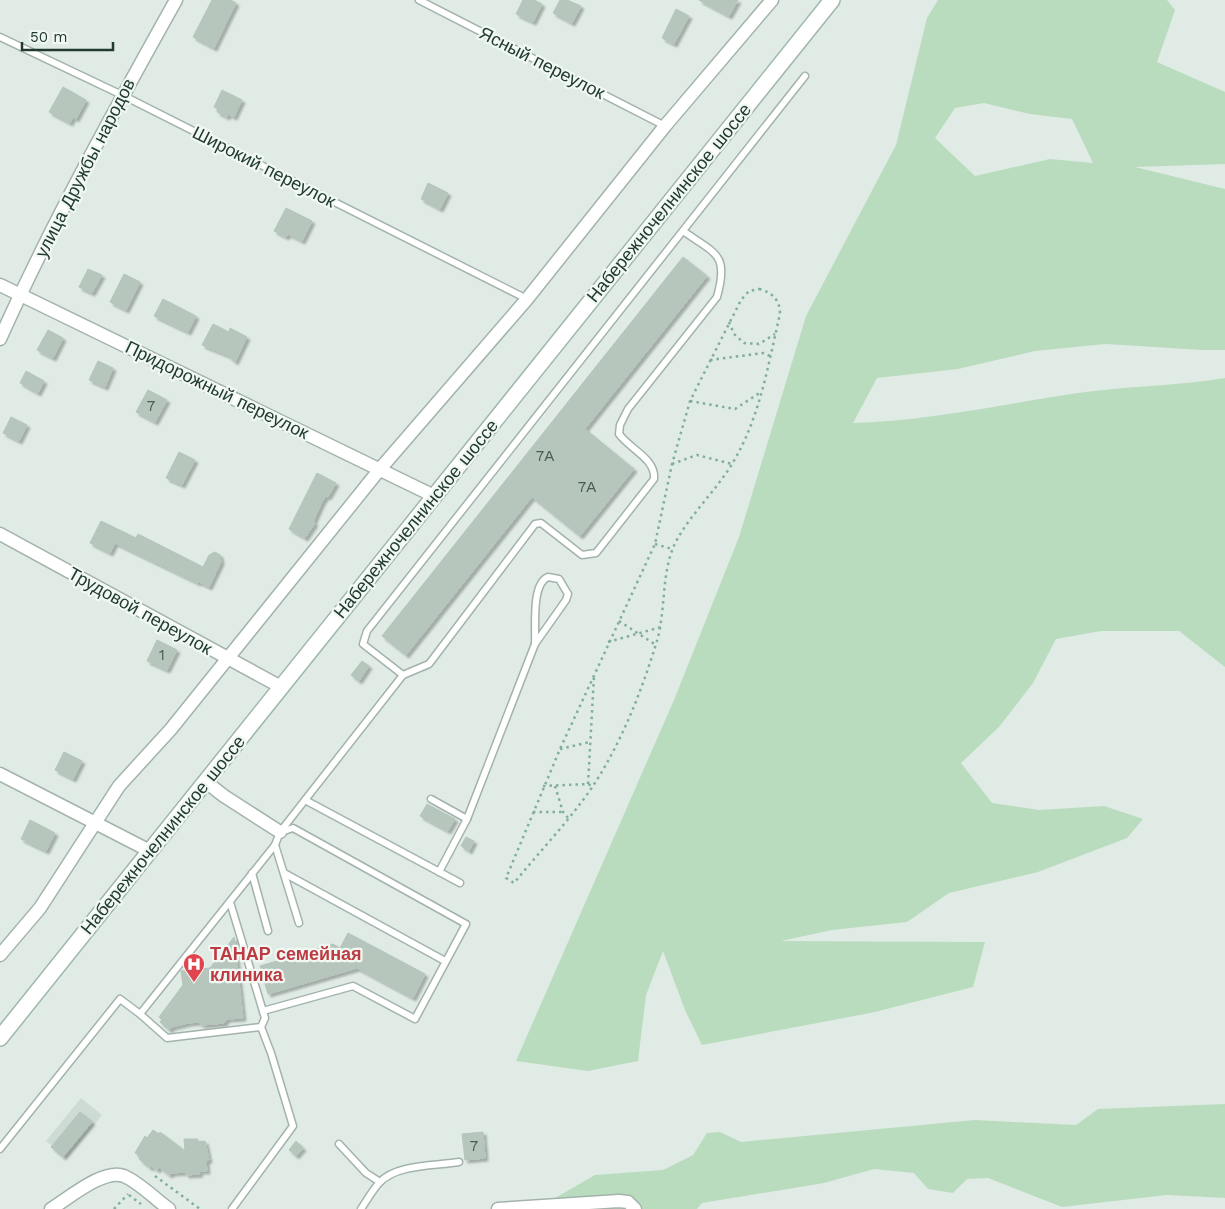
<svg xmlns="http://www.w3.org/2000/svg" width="1225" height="1209" font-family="'Work Sans',sans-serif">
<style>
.built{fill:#cedbd4}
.green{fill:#b9dcbe;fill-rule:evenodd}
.building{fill:#b6c6bd;stroke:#b3c5bb;filter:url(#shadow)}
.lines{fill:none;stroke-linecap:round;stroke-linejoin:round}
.lane-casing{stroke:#a3b3ab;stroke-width:9}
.street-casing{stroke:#a3b3ab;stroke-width:15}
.secondary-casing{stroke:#9fb7ab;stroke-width:18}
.path{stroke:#81af9a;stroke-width:2.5;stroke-dasharray:2.5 4;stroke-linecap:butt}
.lane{stroke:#fff;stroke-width:6}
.street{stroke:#fff;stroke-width:12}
.secondary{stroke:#fff;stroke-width:15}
.labels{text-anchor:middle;stroke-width:4.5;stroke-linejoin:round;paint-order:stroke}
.number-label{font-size:15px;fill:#465e54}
.street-label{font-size:18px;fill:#213b31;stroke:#f1f8f3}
.health-label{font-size:18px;font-weight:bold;fill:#be3a42;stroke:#f1f8f3;text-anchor:start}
</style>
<defs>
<filter id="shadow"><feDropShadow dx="3" dy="3" stdDeviation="1" flood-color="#0004"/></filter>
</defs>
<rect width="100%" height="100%" fill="#e0ebe5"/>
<!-- built -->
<polygon class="built" points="81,1098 102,1115 67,1158 46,1141"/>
<!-- green -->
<g class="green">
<path d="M938,0H1167L1175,10L1157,62L1225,92V164L1135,167L1225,189V350H1202L1106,344L1035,351L958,369L877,378L853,423C928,421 1004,404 1078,393C1127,386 1176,386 1225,378V667L1179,631H1101L1056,639L1033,683L999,727L961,763L992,803L1039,810L1104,806L1143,819L1127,838L1038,872L949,893L907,922L832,930L781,941L985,942L973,987L875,1012L702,1045L685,1010L663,951L646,995L638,1061L588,1071L516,1061L674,700L739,537L806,316L896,145L927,18ZM984,103L1030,114L1072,119L1093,163L1050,159L975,176L935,138L955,108Z"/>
<polygon points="1225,1104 1225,1198 1167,1195 1062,1207 988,1178 967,1179 953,1193 928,1189 914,1173 874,1169 824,1183 702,1203 697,1209 536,1209 595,1175 663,1170 693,1155 707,1133 720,1132 741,1142 975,1120 1076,1125 1098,1109"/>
</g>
<!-- building -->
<g class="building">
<polygon points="212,0 231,0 236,3 214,48 193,37"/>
<polygon points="523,0 534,0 542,4 533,22 516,14"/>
<polygon points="560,0 567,0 581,6 572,23 553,13"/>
<polygon points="699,0 738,0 729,16"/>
<polygon points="676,9 689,16 674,44 662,38"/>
<polygon points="63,87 86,100 76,119 73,117 70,123 49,112"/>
<polygon points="222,90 242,100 234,117 228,114 227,117 217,112 218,109 214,107"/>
<polygon points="428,183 448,193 440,209 421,199"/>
<polygon points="286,208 312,221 302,241 288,234 286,237 274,231"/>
<polygon points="683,257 707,276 585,429 634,469 580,536 532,497 406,655 382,636"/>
<polygon points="88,269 102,275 92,293 79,287"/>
<polygon points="124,274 140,282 126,310 110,302"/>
<polygon points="163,299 196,316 188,332 154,316"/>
<polygon points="213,324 229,332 230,328 247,337 235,362 227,355 202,345"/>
<polygon points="48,330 63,338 53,358 37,350"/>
<polygon points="98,361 113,368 105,387 89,380"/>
<polygon points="26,371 44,381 38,393 20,383"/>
<polygon points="148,390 167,400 155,422 136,412"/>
<polygon points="11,417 27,425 19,441 3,433"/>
<polygon points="179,452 195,460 182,485 166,478"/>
<polygon points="317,473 336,483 328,497 326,496 322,502 313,522 315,523 305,538 289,529"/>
<polygon points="101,521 136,538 138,534 203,567 209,555 215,552 220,555 221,562 209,587 199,582 198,583 115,543 110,553 90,543"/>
<polygon points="157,640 177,650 167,670 147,661"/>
<polygon points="362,661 369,666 359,681 351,675"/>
<polygon points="64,752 82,761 73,779 55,770"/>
<polygon points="427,804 455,819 448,831 420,816"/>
<polygon points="30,820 55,833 46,851 21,839"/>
<polygon points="466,837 474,841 469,851 461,846"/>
<polygon points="348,933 425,974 413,998 357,968 268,994 260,966 333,944 340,948"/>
<polygon points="234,937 243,1018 227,1019 224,1023 202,1025 198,1022 188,1023 172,1027 169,1030 160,1022 162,1020 159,1017 183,985 181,971 210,968"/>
<polygon points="80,1112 92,1122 63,1157 51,1147"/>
<polygon points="153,1130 159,1134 160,1132 185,1151 184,1139 198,1139 198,1142 205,1141 209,1160 206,1161 207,1171 199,1171 200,1174 186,1175 186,1172 172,1173 169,1175 159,1167 157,1170 151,1166 150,1168 139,1159 141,1157 135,1153 145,1136 147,1138"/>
<polygon points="483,1132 485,1158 465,1160 462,1134"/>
<polygon points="296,1141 303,1148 296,1156 289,1150"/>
</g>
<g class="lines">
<!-- lane casing -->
<g class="lane-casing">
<g id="lane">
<polyline points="419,0 665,126"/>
<polyline points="0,37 122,95 527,299"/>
<path d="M548,577L559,579L568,594L566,600L535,644C536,627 531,584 548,577Z"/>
<polyline points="403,675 363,644 367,631 805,76"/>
<polyline points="431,799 467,819"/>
<path d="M305,800L403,675L429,664L535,524L541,523L582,555L596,553L654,479C656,459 631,450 619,434L620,425L628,409L717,297C729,254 716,254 683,231"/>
<polyline points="275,845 299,923"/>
<polyline points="439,872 467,819 535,644"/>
<polyline points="252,873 268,931"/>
<polyline points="284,873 445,961"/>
<polyline points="263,1011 353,986 415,1019 466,924 293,828 281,832"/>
<polyline points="140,1014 167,1038 261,1027 265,1018 230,902"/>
<polyline points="339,1144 366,1173 380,1182"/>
<polyline points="0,1149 120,999 140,1014 275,845 280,832 305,800 460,883"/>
<polyline points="232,1209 293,1126 271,1053 261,1027"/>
<path d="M361,1209C367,1200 372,1191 379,1183C396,1164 435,1166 459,1162"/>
</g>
</g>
<!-- street casing -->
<g class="street-casing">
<g id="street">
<polyline points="0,285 434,496"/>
<path d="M0,339C52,223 114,111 176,0"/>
<polyline points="0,534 281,687"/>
<polyline points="0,774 150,851"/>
<polyline points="206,782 224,796 280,832"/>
<polyline points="0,955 40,908 119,786 171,729 380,469 527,299 665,126 772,0"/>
<path d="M51,1209C69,1198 104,1168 124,1176C140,1183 155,1199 169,1209"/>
<polyline points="498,1209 619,1201 628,1202 635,1209"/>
</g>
</g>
<!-- secondary casing -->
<g class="secondary-casing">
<polyline id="secondary" points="0,1038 832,0"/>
</g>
<!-- path -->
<g class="path">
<path d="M759,289C772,292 780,300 780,314C768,365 760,418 732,464C716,491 684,521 673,548C661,578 666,613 656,644C641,693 621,743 593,786C570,820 540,851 514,883L506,878L560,749L655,544L672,464L690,401L741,300L749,291Z"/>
<polyline points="729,322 734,334 744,343 759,344 775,334"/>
<polyline points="710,360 763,353 770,356"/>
<polyline points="690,401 735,409 761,392"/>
<polyline points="672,464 697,455 732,464"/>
<polyline points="655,544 672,549"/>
<polyline points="619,621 656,645"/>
<polyline points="608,642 661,627"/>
<polyline points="560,749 590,742"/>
<polyline points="588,784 594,676"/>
<polyline points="543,786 588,784 592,786"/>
<polyline points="555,786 563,812 568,818"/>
<polyline points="533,812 563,812"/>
<polyline points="155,1176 200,1209"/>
<polyline points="129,1195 141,1204"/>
<polyline points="114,1209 128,1194"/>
</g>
<!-- lane -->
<use href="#lane" class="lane"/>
<!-- street -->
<use href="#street" class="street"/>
<!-- secondary -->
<use href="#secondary" class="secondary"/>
</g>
<!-- icons -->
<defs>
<g id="hospital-pin" transform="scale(1.125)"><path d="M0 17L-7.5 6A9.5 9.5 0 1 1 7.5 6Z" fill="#e0444e" stroke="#f1f8f3"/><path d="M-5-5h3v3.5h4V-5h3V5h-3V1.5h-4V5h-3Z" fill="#fff"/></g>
</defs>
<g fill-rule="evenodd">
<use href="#hospital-pin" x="194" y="964"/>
</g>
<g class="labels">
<!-- number labels -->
<g class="number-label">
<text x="151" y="411">7</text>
<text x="545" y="461">7А</text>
<text x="587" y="492">7А</text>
<text x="162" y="660">1</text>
<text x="474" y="1151">7</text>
</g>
<!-- street labels -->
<g class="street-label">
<text transform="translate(542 63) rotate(27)" y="6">Ясный переулок</text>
<text transform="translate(264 167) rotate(27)" y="6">Широкий переулок</text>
<text transform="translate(85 168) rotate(-63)" y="6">улица Дружбы народов</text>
<text transform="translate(669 203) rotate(-51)" y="6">Набережночелнинское шоссе</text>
<text transform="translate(217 390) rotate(26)" y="6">Придорожный переулок</text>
<text transform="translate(416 519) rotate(-51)" y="6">Набережночелнинское шоссе</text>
<text transform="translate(140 611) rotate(29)" y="6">Трудовой переулок</text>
<text transform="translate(163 835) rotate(-51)" y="6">Набережночелнинское шоссе</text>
</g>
<!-- health labels -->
<g class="health-label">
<text x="210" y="960">ТАНАР семейная<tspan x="210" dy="21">клиника</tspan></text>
</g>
</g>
<!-- scale -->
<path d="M22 42v8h91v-8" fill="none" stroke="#213b31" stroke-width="2.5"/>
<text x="30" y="42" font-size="15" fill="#213b31" stroke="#f1f8f3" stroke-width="4" paint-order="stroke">50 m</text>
</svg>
